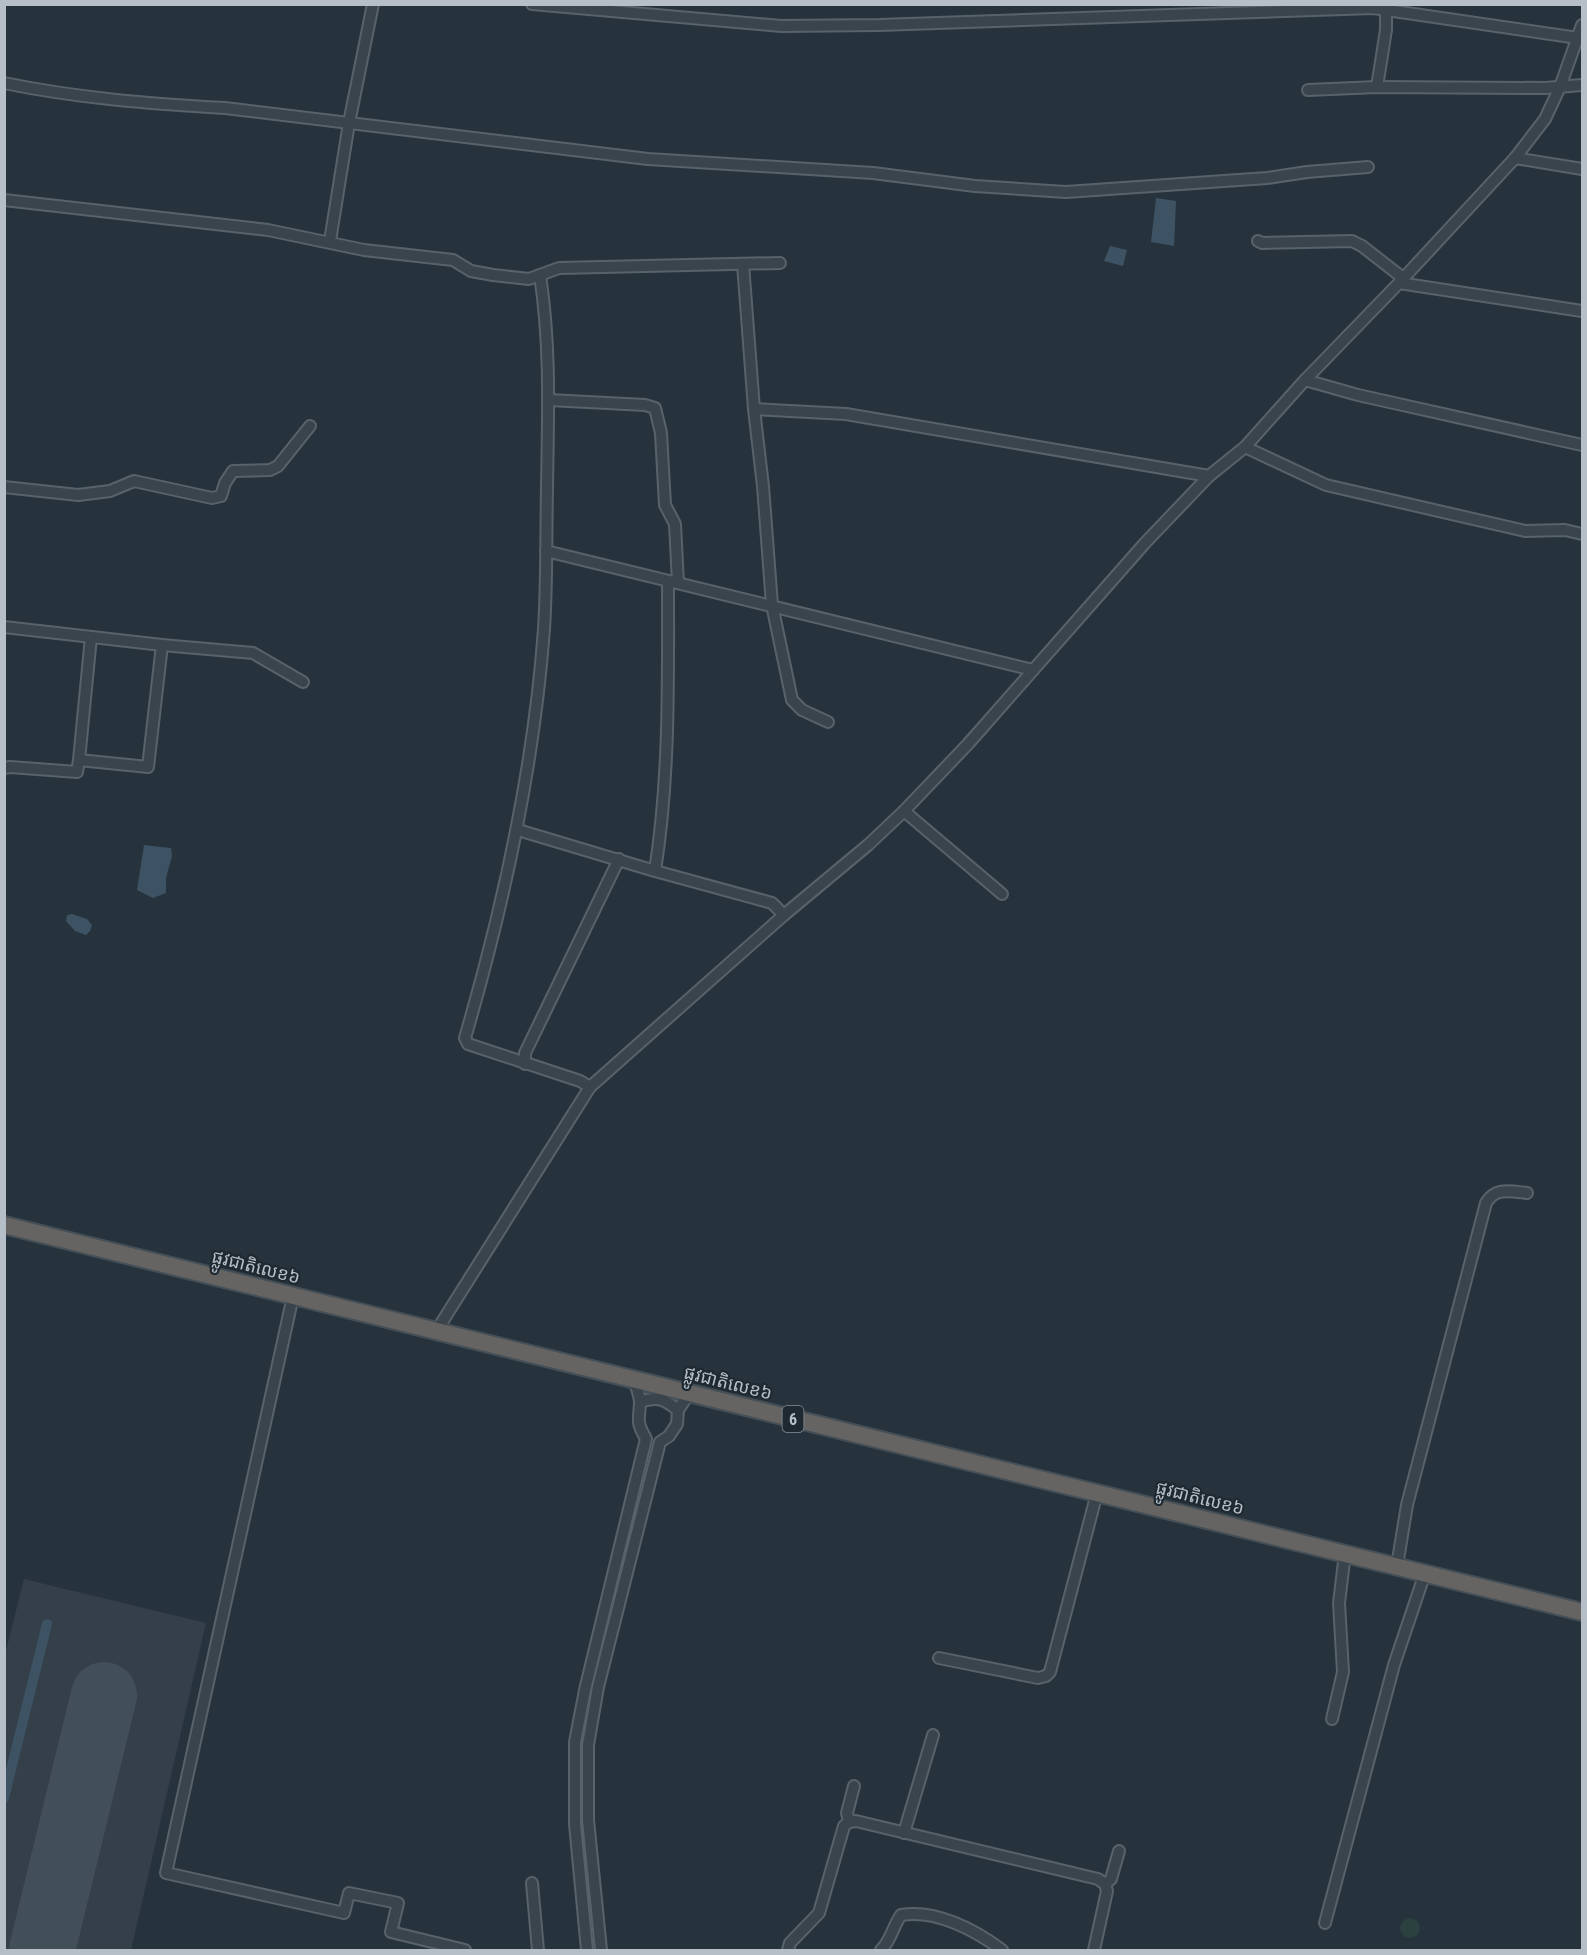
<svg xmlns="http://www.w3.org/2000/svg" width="1587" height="1955" font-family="'Roboto Condensed','Noto Sans Khmer',sans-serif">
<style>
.airport{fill:#343f49}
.green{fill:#2b413f}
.water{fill:#3d5364}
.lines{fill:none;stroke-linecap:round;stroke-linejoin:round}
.canal{stroke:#3d5364;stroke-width:10}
.runway{stroke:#424f58;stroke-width:66}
.minor-casing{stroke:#58626a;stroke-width:14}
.trunk-casing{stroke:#454f57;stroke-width:20}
.minor{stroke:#3a444c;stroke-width:10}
.trunk{stroke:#656462;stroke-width:16}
.labels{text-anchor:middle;stroke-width:4.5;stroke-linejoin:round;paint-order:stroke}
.shield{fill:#1f2931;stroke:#89929b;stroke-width:1.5}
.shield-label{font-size:16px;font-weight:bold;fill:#b6bfc8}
.street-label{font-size:18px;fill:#b6bfc8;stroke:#1f2931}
</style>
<rect width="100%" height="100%" fill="#26333c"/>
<!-- airport -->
<polygon class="airport" points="24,1579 206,1623 131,1950 5,1950 5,1655"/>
<!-- green -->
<circle class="green" cx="1410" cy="1928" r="10"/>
<!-- water -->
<g class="water">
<polygon points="1156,198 1176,201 1174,246 1151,242"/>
<polygon points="1110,246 1127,250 1123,266 1104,261"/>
<polygon points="144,845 171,848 172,856 166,878 166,893 153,898 137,890"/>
<polygon points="72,914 87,919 92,925 90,931 86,935 75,931 66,921 67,915"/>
</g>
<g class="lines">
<!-- canal -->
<polyline class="canal" points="4,1798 47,1624"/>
<!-- runway -->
<polyline class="runway" points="42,1950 104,1695"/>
<!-- minor casing -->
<g class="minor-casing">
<g id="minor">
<polyline points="532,4 781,26 879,25 1373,8 1578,38"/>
<path d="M4,83C77,98 151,104 225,108L648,159L873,173L975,186L1066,192L1267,178L1307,172L1368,167"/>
<polyline points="1377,87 1386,30 1386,9"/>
<polyline points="1308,90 1377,87 1545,88 1582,85"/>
<polyline points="1515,158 1582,169"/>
<polyline points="4,200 268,230 364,250 453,260 471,271 493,275 529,279 559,268 780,263"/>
<polyline points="330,241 349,123 373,4"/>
<polyline points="1258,241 1262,243 1352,241 1362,246 1403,278"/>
<polyline points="743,264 754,409 763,486 772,605 792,700 802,710 828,722"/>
<path d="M540,275C551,348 548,415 547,488C546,535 547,582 544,629C534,768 504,904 465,1038L468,1044L580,1081L590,1087"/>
<polyline points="1399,283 1582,311"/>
<polyline points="1305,380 1358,395 1582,445"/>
<polyline points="549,400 645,405 655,408 661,433 665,505 675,524 678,583"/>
<polyline points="754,409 846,414 1209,476"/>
<polyline points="1245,447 1326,485 1525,531 1565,530 1582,534"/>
<polyline points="4,487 78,495 110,491 134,481 212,498 221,496 225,483 233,471 270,470 278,466 310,426"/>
<polyline points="546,551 1033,670"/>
<polyline points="4,627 162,645 253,653 303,682"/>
<polyline points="79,760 91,637"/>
<polyline points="4,768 10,767 77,772 79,760 148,767 162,645"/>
<polyline points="904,811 1002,894"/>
<polyline points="518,830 655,871 772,903 784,915"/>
<path d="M655,871C670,775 668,678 668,581"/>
<polyline points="525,1064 525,1053 619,859"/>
<polyline points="293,1296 166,1873 344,1913 349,1893 398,1903 391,1932 465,1950"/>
<polyline points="437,1330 590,1087 784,915 868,845 904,811 968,744 1145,543 1209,476 1245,447 1305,380 1399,283 1515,158 1545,119 1560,87 1582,25"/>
<path d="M640,1402C658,1396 664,1399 678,1410"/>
<path d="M1397,1566L1407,1505L1486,1203C1495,1187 1510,1191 1527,1193"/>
<polyline points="939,1658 1038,1678 1046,1676 1050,1672 1097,1493"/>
<polyline points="1332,1719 1343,1672 1339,1603 1345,1553"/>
<polyline points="849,1822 847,1813 854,1786"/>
<polyline points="904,1833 933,1735"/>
<polyline points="532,1883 538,1950"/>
<polyline points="1105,1884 1111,1879 1119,1851"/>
<polyline points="1325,1923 1394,1665 1425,1573"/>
<path d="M587,1950L575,1824V1742L585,1690L646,1439C636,1421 639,1422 640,1403C640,1395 636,1387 634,1379"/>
<polyline points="601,1950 588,1820 588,1745 598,1687 660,1442 669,1436 677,1424 678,1410 689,1394"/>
<polyline points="788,1950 790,1943 819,1913 844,1826 849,1822 856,1821 1098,1879 1105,1884 1107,1891 1094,1950"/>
<path d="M881,1950C891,1941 893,1926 901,1915C936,1909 975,1930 1002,1950"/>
</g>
</g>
<!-- trunk casing -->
<g class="trunk-casing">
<polyline id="trunk" points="4,1225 1582,1612"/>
</g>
<!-- minor -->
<use href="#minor" class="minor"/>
<!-- trunk -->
<use href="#trunk" class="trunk"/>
</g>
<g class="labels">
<!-- shield labels -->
<rect class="shield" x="782.5" y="1406" width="21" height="26" rx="4.5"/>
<g class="shield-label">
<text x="793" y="1425">6</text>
</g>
<!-- street labels -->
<g class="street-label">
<text transform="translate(256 1267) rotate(14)" y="6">ផ្លូវជាតិលេខ៦</text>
<text transform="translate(728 1383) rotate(14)" y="6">ផ្លូវជាតិលេខ៦</text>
<text transform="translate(1200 1498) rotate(14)" y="6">ផ្លូវជាតិលេខ៦</text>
</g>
</g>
<!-- border -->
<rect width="1587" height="1955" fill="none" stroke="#b6bfc8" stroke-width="12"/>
</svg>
